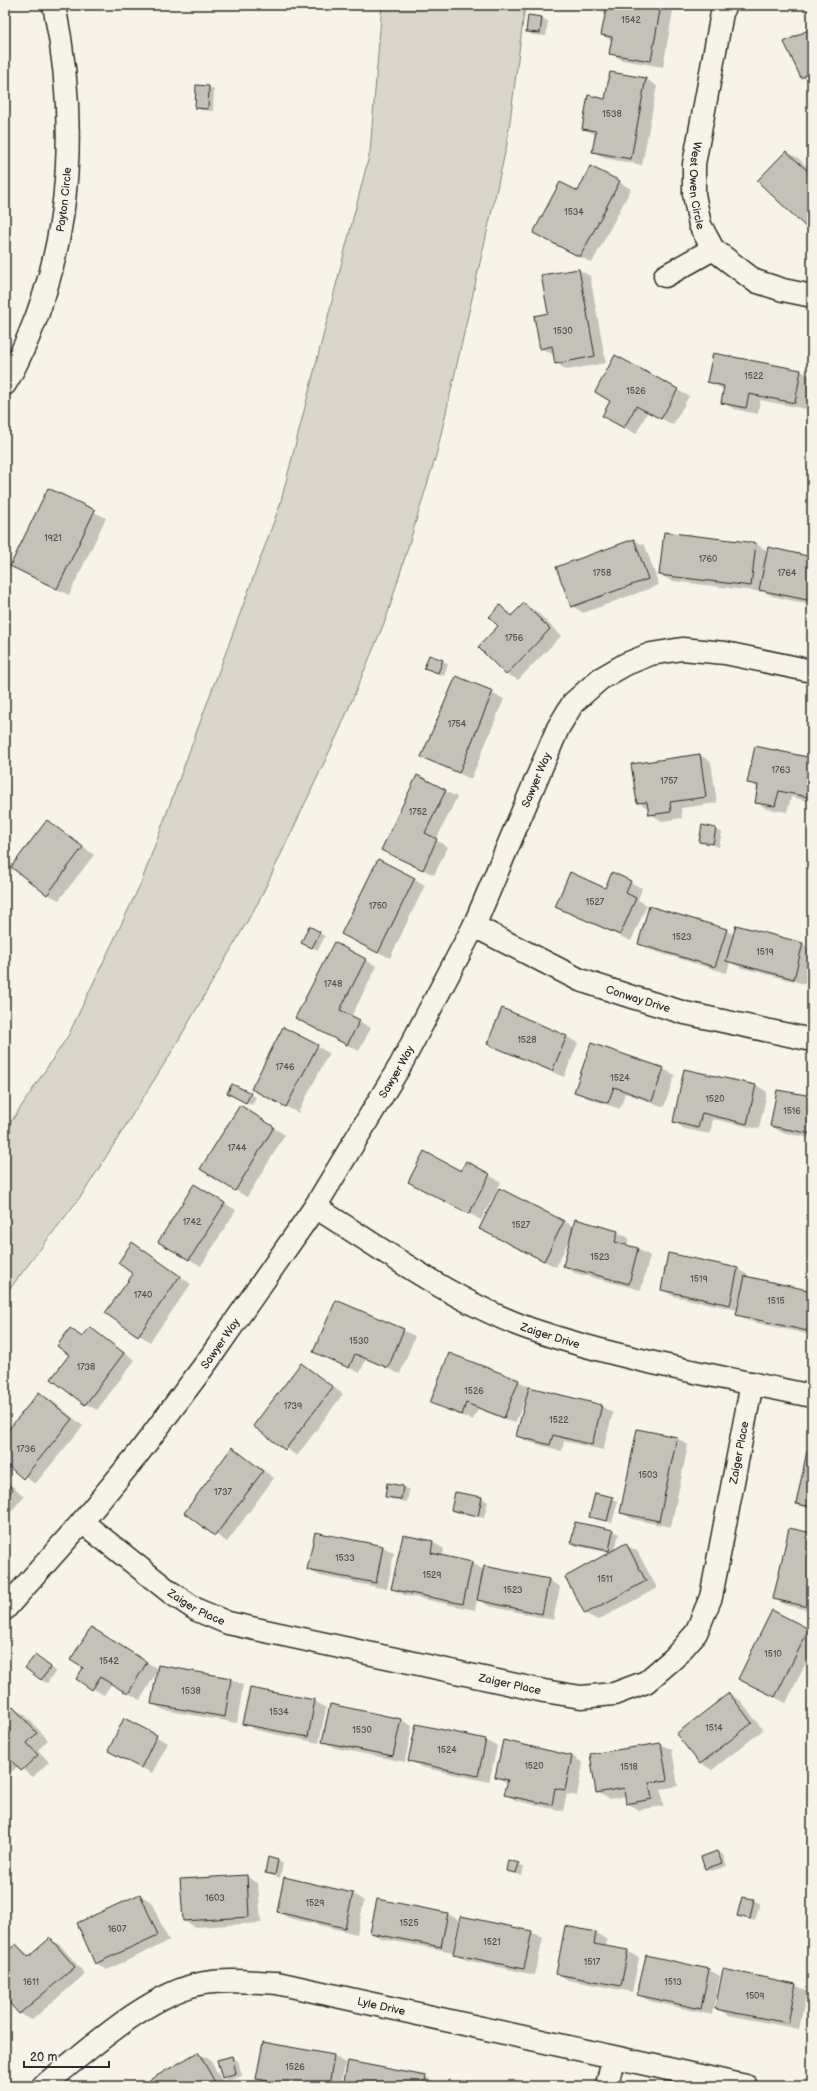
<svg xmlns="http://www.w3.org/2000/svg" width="817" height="2091" font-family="'Balsamiq Sans',sans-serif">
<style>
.green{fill:#dad6cc;stroke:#82807c}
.shadow{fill:#0003}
.building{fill:#c4c1b9;stroke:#2b2b2b}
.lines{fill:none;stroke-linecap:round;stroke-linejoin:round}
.minor-casing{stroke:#2b2b2b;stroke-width:25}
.minor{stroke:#f7f3e8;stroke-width:22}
.labels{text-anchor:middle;stroke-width:3;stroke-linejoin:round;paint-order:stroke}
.number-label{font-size:9px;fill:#51504e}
.street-label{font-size:11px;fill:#2b2b2b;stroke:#f7f3e8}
</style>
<rect width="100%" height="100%" fill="#f7f3e8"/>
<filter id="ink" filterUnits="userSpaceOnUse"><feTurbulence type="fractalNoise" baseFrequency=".025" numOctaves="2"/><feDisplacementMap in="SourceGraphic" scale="8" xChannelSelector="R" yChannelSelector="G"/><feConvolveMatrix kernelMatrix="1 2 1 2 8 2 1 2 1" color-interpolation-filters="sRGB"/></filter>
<g filter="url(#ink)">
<!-- green -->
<polygon class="green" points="382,5 525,5 507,144 437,452 387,616 340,729 259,901 171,1053 84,1192 5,1295 5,1131 68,1036 141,883 280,505 370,152"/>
<!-- shadow -->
<g class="shadow">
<polygon points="189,5 198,5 194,7"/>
<polygon points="608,5 674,5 663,67 622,60 610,53 612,41 602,35"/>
<polygon points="529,16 542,18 548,21 546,36 532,35 527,31"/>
<polygon points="812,30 812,83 802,77"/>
<polygon points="646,79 657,86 642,165 604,158 593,151 596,135 583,128 606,100"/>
<polygon points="209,87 214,90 213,111 201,110 196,107"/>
<polygon points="786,152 798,158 812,172 812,231"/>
<polygon points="619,182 631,189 592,263 545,239"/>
<polygon points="579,270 590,276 606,363 567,370 556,363 554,355 541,348 549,314"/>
<polygon points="801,371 812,377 806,409 760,400 758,414 734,409 722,402 725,390 708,382"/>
<polygon points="677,390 689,396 673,425 648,411 636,434 615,422 612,401"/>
<polygon points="49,489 106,518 69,595 23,572"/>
<polygon points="634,540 645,546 659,585 583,613 572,606"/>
<polygon points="756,544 768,551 812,558 812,605 772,596 762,590 762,592 672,581 660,575"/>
<polygon points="524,605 536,611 561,636 518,680 507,674 500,626 500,606 514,615"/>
<polygon points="442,661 448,664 444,676 425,668"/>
<polygon points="456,677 504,699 471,779 423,757"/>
<polygon points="700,755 711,762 717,803 681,808 682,818 662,821 650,814 649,809 638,802"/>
<polygon points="812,759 812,802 791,797 787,812 767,809 756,802 759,788 748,782"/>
<polygon points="417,777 457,797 436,840 448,847 434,875 394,856"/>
<polygon points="47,821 94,855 59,900 47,894"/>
<polygon points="703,826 722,832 719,847 700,841"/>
<polygon points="612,874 642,888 638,900 647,905 631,941 556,907 606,889"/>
<polygon points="414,879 425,885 390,958 354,940"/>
<polygon points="737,926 803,944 812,949 812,984 806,980 805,984 739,967 730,962 727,973 650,950 639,944 726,930 734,935"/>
<polygon points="309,928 325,936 318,950 308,945"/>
<polygon points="365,960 377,966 351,1017 371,1028 359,1051 308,1025"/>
<polygon points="284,1028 329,1053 298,1113 264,1095"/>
<polygon points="567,1037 578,1043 564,1077 488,1044"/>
<polygon points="663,1069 675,1075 664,1107 625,1093 620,1109 587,1098 576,1091"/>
<polygon points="756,1085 767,1092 759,1129 713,1119 710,1134 685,1129 674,1122"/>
<polygon points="229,1093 250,1094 256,1097 252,1105"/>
<polygon points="812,1097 812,1138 783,1133 771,1126"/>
<polygon points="251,1113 285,1135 247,1197 235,1190"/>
<polygon points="467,1163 501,1182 481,1220 421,1188 462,1172"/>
<polygon points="206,1192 236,1210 201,1266 160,1242"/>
<polygon points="564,1221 574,1227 617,1232 629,1238 627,1246 638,1249 650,1256 641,1290 575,1273 564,1266 570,1238 556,1267 492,1235"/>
<polygon points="132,1244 191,1284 150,1342 106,1313 134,1273"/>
<polygon points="738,1269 749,1276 749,1278 812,1292 812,1335 748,1321 737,1314 738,1310 673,1296 662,1289"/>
<polygon points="337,1301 415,1336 400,1374 366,1359 360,1373 314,1352"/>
<polygon points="90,1328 135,1360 97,1410 86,1404 70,1355 70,1330 83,1337"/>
<polygon points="301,1364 343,1394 297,1456 255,1426"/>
<polygon points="518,1381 530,1387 601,1406 613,1413 603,1450 564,1441 562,1451 529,1442 517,1436 526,1397 515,1423 478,1409 473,1420 443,1409 431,1402"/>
<polygon points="40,1394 51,1400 83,1426 35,1484 5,1462 5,1436"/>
<polygon points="638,1430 677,1438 688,1445 671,1527 632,1519 621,1512"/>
<polygon points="232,1448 274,1478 227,1542 185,1513"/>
<polygon points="812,1453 812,1511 797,1503"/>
<polygon points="5,1480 24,1496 5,1519"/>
<polygon points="388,1484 403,1487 409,1490 407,1502 391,1499 386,1496"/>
<polygon points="456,1493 482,1498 488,1502 484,1518 458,1513 452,1510"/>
<polygon points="612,1498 618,1501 612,1523 590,1516"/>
<polygon points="576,1523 613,1531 619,1534 615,1550 626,1545 637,1551 657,1588 598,1620 586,1614 566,1577 611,1553 577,1546 572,1543"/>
<polygon points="812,1534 812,1611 785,1605 774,1598"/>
<polygon points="404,1536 433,1542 444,1549 443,1557 472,1563 484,1570 485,1567 549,1580 560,1587 553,1620 489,1606 477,1599 475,1610 404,1595 392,1589"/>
<polygon points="383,1547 394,1553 387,1589 320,1576 308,1570"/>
<polygon points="808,1629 812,1632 812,1651 786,1703 751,1685"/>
<polygon points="103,1635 158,1669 158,1667 231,1679 243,1685 237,1723 164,1710 152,1704 158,1670 140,1700 112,1683 104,1695 77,1679"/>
<polygon points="35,1656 56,1671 47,1683 41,1680"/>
<polygon points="250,1689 315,1701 326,1708 319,1743 255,1730 244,1724"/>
<polygon points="729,1694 741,1701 763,1730 712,1770 701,1763"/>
<polygon points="13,1708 25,1715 48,1740 38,1750 49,1762 33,1777 18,1766 5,1778 5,1716"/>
<polygon points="125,1720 168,1743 152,1773 121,1757"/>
<polygon points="401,1720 412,1726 405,1762 335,1748 323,1741"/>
<polygon points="485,1740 497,1746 489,1782 421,1767 410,1760"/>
<polygon points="503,1741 572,1756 583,1763 577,1796 567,1794 563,1811 517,1801 505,1794 507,1783 496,1777"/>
<polygon points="661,1744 672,1750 678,1786 661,1789 663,1806 638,1810 627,1803 626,1796 609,1799 597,1792"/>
<polygon points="717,1852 723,1855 727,1866 711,1871 706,1868"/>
<polygon points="277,1860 283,1864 280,1878 266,1873"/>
<polygon points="519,1864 524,1867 522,1876 507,1870"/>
<polygon points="246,1876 258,1883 261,1923 196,1927 184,1921"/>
<polygon points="285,1878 353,1894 364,1901 357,1934 289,1918 278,1912"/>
<polygon points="140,1895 151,1902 169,1941 107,1970 96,1963"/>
<polygon points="743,1898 760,1903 755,1921 738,1916"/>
<polygon points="448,1914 459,1920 454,1946 531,1932 543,1938 535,1975 466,1960 453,1952 382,1939 371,1933"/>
<polygon points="566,1927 596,1933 607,1940 606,1947 627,1951 639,1958 632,1992 568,1980 557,1973"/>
<polygon points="50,1939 61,1946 85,1974 32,2020 20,2014 5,1996 5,1955 16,1945 31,1956"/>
<polygon points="709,1970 720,1976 712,2015 650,2001 638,1995"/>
<polygon points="795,1985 807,1991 799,2029 728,2015 716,2008"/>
<polygon points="263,2043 334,2056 345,2063 341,2086 269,2086 257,2079"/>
<polygon points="198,2053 210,2060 225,2086 141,2086"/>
<polygon points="232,2057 238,2061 242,2076 228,2080 222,2077"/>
<polygon points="425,2077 437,2083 436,2086 344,2086"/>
</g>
<!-- building -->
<g class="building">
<polygon points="607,5 661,5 651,61 609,54 612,37 601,35"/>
<polygon points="528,15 542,17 540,33 526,32"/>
<polygon points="812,28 812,72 801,78 784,42"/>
<polygon points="610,72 646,78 631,159 592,152 596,131 582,129 588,95 605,99"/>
<polygon points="196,85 209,86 208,109 195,108"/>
<polygon points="786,151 812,175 812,229 810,231 757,181"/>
<polygon points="590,166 620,181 580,257 533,233 560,182 578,191"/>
<polygon points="579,269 595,356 555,364 552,346 540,349 534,316 548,313 541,275"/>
<polygon points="713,353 801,370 795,403 749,394 746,408 721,403 724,386 707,382"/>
<polygon points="615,355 678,389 661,419 636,406 624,428 602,416 610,401 595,392"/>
<polygon points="48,488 95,510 57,589 10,566"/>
<polygon points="664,532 756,543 751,586 659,575"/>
<polygon points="634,539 648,579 571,607 556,567"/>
<polygon points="768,547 812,557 812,601 759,590"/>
<polygon points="524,603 550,629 506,675 478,647 498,626 489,617 500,605 511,616"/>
<polygon points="429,655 443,660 438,673 424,668"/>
<polygon points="456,676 493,691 459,773 421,757"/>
<polygon points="755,746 812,758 812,798 779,791 775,806 755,803 758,785 747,783"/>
<polygon points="700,754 706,797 670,802 671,812 649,815 647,802 637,803 631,764"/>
<polygon points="417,775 446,790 425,833 437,839 423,870 381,850"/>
<polygon points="47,820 83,847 47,895 11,867"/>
<polygon points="702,825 716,828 713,844 699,842"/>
<polygon points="378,859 415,878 378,953 341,934"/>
<polygon points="570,872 605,888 612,872 631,881 626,893 636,898 620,935 555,907"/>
<polygon points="649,906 727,929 715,967 638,944"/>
<polygon points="736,925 803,943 794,979 726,961"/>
<polygon points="309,926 320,932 312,948 301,943"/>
<polygon points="334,942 366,959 340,1010 360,1020 347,1045 295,1018"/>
<polygon points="812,955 812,983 806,981"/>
<polygon points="502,1008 567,1036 552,1071 487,1044"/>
<polygon points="283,1027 318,1045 286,1107 251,1089"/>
<polygon points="591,1043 664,1068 652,1101 614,1087 608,1103 574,1092"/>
<polygon points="684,1069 756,1085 747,1124 702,1113 698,1128 673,1122"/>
<polygon points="232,1084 251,1093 246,1103 227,1093"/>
<polygon points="777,1090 812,1096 812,1134 770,1126"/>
<polygon points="240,1105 274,1127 235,1191 200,1169"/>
<polygon points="424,1151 461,1171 466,1161 490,1174 469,1214 408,1182"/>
<polygon points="194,1184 225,1203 189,1260 158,1242"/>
<polygon points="499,1188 564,1221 544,1261 479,1229"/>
<polygon points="575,1219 618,1231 615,1242 638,1248 629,1284 563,1266"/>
<polygon points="132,1242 180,1276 138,1336 105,1313 133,1274 118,1263"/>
<polygon points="668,1253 738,1268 730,1305 661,1290"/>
<polygon points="745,1276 812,1291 812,1310 807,1331 736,1315"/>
<polygon points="336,1300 404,1329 388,1368 355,1354 349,1368 313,1352"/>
<polygon points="90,1327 124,1353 85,1405 51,1379 69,1355 57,1346 70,1328 82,1337"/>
<polygon points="449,1353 519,1380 504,1418 466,1403 462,1415 430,1403"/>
<polygon points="301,1363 333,1387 285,1450 253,1426"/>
<polygon points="529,1387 602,1405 592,1445 553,1435 550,1445 516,1436"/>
<polygon points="39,1392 72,1419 23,1479 5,1463 5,1434"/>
<polygon points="637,1429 677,1437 659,1521 620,1513"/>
<polygon points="232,1447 263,1471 215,1536 184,1513"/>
<polygon points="807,1451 812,1452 812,1507 796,1504"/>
<polygon points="5,1482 13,1489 5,1499"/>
<polygon points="387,1483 403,1486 401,1499 385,1497"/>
<polygon points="455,1492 482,1497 478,1516 451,1510"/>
<polygon points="595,1493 613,1497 607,1521 589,1517"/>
<polygon points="575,1522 613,1530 609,1551 571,1543"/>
<polygon points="789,1528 812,1533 812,1593 809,1607 773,1599"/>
<polygon points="315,1532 383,1546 376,1583 307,1570"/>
<polygon points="403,1535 433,1541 431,1553 472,1562 463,1604 391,1589"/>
<polygon points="626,1543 646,1581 585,1614 565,1577"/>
<polygon points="484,1566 549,1579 542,1614 477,1600"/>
<polygon points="772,1610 809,1629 775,1697 738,1679"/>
<polygon points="91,1627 147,1662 128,1694 100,1677 92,1690 76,1679 83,1668 70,1660"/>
<polygon points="35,1655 51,1667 41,1680 25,1668"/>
<polygon points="158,1665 231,1678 225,1717 151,1704"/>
<polygon points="250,1688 315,1700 308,1737 242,1724"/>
<polygon points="729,1693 752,1723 700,1764 676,1734"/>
<polygon points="330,1704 401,1719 393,1756 322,1742"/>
<polygon points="13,1707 37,1733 27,1743 38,1755 21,1771 9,1758 5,1761 5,1715"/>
<polygon points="124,1718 157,1735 141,1768 108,1751"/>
<polygon points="416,1724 486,1739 478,1776 408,1761"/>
<polygon points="503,1740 572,1756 565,1790 555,1788 552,1805 504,1795 508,1780 495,1777"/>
<polygon points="661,1743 667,1780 649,1783 652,1799 626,1804 624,1788 596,1793 590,1754"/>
<polygon points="717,1851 722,1863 705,1869 701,1857"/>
<polygon points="268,1857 278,1860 275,1875 265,1873"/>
<polygon points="508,1860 519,1863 516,1873 506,1871"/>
<polygon points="247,1875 249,1917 183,1921 180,1879"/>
<polygon points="284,1877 353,1893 345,1928 277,1912"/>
<polygon points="140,1894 158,1935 95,1964 77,1923"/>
<polygon points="742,1897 754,1899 750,1919 737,1916"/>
<polygon points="377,1899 448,1913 441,1947 370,1933"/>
<polygon points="461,1916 532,1931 524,1969 453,1954"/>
<polygon points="565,1926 596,1932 594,1944 628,1950 621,1986 556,1974"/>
<polygon points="50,1938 75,1967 19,2014 5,1998 5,1953 16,1944 28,1957"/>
<polygon points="646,1955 709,1969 701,2009 637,1995"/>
<polygon points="723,1969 796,1984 788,2023 715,2009"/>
<polygon points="263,2042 334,2055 329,2086 304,2086 288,2083 288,2086 268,2086 269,2081 256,2079"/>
<polygon points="198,2052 215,2082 208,2086 139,2086"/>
<polygon points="232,2056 236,2073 222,2078 217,2060"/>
<polygon points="348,2061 426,2076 424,2086 343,2086"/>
</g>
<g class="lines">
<!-- minor casing -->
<g class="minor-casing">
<g id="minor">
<path id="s1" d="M726,5L722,13L694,164V194L700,225L713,249L755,281L783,290L812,296"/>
<polyline points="665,276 713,249"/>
<path id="s2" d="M5,384C14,370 21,354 28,338C73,234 77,115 54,5"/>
<path id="s3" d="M474,926L580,980L632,997L685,1013L812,1040"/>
<path id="s4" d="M315,1207C384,1250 454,1302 530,1329C621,1360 718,1376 812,1396"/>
<path id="s5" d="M82,1522L170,1592L197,1610L228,1623L544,1691L581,1697L614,1694L646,1682L674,1658L696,1633L711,1597L752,1383"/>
<path id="s6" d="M5,1609L82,1522L138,1454L207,1362L315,1207L400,1066L474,926L558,728L573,703L600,679L626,664L651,654L682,649L725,653L812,671"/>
<path id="s7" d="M43,2086C86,2052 150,1992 204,1983C229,1979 253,1982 277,1983L746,2086"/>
<polyline points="607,2086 613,2058"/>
</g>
</g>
<!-- minor -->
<use href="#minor" class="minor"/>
</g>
</g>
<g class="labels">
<!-- number labels -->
<g class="number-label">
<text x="631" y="23">1542</text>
<text x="612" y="117">1538</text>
<text x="574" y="215">1534</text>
<text x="563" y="334">1530</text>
<text x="754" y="379">1522</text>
<text x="636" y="394">1526</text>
<text x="53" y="541">1921</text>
<text x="708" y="562">1760</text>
<text x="602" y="576">1758</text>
<text x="787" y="576">1764</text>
<text x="514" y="641">1756</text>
<text x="457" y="727">1754</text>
<text x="781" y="773">1763</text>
<text x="669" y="784">1757</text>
<text x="418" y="815">1752</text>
<text x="595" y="905">1527</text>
<text x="378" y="909">1750</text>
<text x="682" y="940">1523</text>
<text x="765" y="955">1519</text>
<text x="333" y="987">1748</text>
<text x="527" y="1043">1528</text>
<text x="285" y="1070">1746</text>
<text x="620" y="1081">1524</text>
<text x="715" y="1102">1520</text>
<text x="792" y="1114">1516</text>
<text x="237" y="1151">1744</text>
<text x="192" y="1225">1742</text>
<text x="521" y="1228">1527</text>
<text x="600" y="1260">1523</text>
<text x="699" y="1282">1519</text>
<text x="143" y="1298">1740</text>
<text x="776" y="1304">1515</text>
<text x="359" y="1344">1530</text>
<text x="86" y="1370">1738</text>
<text x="474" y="1394">1526</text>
<text x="293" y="1409">1739</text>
<text x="559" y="1423">1522</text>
<text x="26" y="1452">1736</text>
<text x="648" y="1478">1503</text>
<text x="223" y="1495">1737</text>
<text x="345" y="1561">1533</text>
<text x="432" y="1578">1529</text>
<text x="605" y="1582">1511</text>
<text x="513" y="1593">1523</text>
<text x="773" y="1657">1510</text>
<text x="109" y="1664">1542</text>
<text x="191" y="1694">1538</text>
<text x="279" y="1715">1534</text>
<text x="714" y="1731">1514</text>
<text x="362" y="1733">1530</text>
<text x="447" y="1753">1524</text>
<text x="534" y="1769">1520</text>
<text x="629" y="1770">1518</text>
<text x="215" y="1901">1603</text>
<text x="315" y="1906">1529</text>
<text x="409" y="1926">1525</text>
<text x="117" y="1932">1607</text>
<text x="492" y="1945">1521</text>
<text x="592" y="1965">1517</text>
<text x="31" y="1985">1611</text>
<text x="673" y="1985">1513</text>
<text x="755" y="1999">1509</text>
<text x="295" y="2070">1526</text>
</g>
<!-- street labels -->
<g class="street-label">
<text dy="4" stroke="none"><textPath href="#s1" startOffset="184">West Owen Circle</textPath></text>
<text dy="4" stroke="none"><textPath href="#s2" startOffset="195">Payton Circle</textPath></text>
<text dy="4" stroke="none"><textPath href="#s6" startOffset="990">Sawyer Way</textPath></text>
<text dy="4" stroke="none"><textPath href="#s3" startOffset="180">Conway Drive</textPath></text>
<text dy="4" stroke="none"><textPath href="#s6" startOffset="666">Sawyer Way</textPath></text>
<text dy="4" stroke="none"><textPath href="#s4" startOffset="269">Zaiger Drive</textPath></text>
<text dy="4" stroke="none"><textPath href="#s6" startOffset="342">Sawyer Way</textPath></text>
<text dy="4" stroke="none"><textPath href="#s5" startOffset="863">Zaiger Place</textPath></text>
<text dy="4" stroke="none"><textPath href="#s5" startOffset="143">Zaiger Place</textPath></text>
<text dy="4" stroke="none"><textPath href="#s5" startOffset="467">Zaiger Place</textPath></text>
<text dy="4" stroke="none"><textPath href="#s7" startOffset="373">Lyle Drive</textPath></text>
</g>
</g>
<!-- margin -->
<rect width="817" height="2091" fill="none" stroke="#f7f3e8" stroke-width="20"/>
<rect x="10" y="10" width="797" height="2071" fill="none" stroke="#2b2b2b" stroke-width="1.5" filter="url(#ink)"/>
<!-- scale -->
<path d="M24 2061v6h85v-6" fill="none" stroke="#2b2b2b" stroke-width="2"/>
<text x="30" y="2061" font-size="12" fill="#2b2b2b" stroke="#f7f3e8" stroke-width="3" paint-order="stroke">20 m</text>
</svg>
